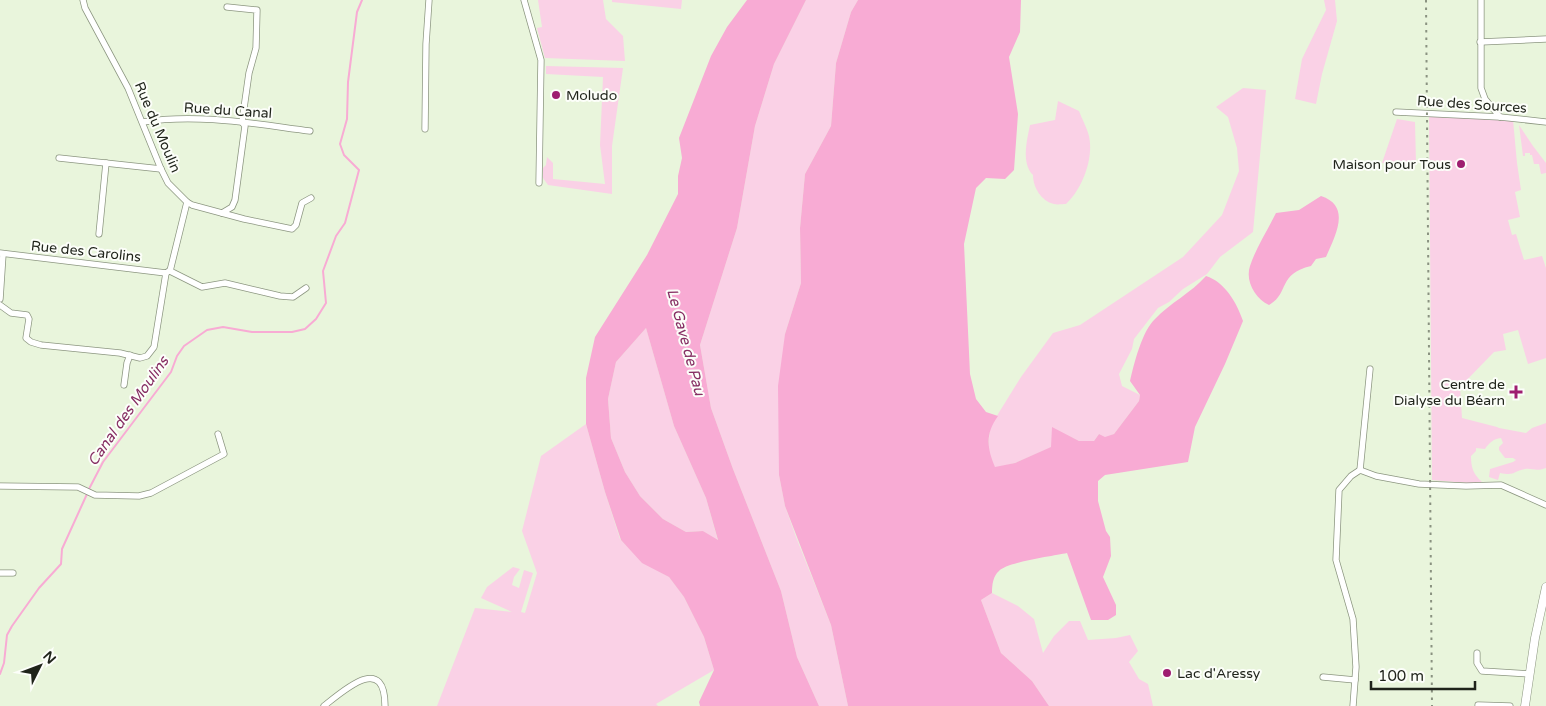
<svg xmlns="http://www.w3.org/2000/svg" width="1546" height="706" font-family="'Varela Round',sans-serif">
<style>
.green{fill:#fad1e6}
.water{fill:#f8abd4;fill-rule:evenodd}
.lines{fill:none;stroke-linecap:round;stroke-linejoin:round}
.stream{stroke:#f8abd4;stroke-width:2}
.street-casing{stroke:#8c9680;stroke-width:7}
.secondary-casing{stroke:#8c9680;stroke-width:9}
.street{stroke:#fff;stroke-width:5.5}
.secondary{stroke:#fff;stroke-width:8}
.rail{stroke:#8a9280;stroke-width:2;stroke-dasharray:2.5 5;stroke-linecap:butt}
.poi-dot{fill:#9e1d70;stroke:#fcfef9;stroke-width:2}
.labels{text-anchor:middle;stroke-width:4;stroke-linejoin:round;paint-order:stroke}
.poi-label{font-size:14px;fill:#1f231a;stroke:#fcfef9;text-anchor:start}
.street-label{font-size:14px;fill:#1f231a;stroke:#fcfef9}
.water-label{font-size:15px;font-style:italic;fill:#862e63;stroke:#fcfef9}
</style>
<rect width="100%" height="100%" fill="#e9f5dc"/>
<!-- green -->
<g class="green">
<polygon points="538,0 603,0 606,19 623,36 625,61 545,58 537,28 542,27"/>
<polygon points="612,0 682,0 681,9 612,2"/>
<polygon points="806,0 858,0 851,12 836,63 831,126 805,174 800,228 801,283 785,334 779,475 785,506 796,537 831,625 848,706 819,706 797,657 781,591 733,469 711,408 700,345 737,228 755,126 774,64"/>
<polygon points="1324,0 1335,0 1337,21 1322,74 1316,104 1295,99 1302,59 1326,10"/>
<polygon points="546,66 623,68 612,146 612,194 548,185 543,178 543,168 546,165 547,157 553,163 553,179 605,184 600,145 603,77 546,74"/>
<polygon points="1243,88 1266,90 1253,232 1220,257 1207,274 1183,289 1169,302 1158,308 1134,339 1132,349 1119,374 1122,386 1140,395 1139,401 1114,434 1105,438 1099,434 1094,441 1079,441 1052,428 1052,447 1015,463 995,468 988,452 990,427 1021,377 1053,333 1080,325 1183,257 1222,215 1239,171 1237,148 1228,117 1216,107"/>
<path d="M1058,101L1079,111C1082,119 1087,128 1089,136C1094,159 1082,189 1066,204C1063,204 1057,205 1054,204C1041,201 1033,187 1033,175C1021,163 1027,140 1030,125L1055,120Z"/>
<path d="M1429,116L1513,120L1517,163L1521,190L1515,192L1520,217L1508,220L1512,235L1516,234L1524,260L1542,256L1546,268V358L1528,364L1518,330L1503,334L1506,350L1494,352L1460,387L1462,418L1497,427L1499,428L1526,433L1532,428L1546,423V468C1535,472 1533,468 1525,469C1513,471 1516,476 1500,473L1498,480L1489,477L1490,469L1513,462L1516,460L1513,458H1505L1499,450V447L1503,443L1501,438C1493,439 1489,443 1485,449L1476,448V451L1471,456C1471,467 1473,474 1482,482L1479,484L1432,480Z"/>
<polygon points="1397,119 1415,122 1416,163 1382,163"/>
<polygon points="1519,125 1533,146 1546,163 1546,173 1541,174 1539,164 1534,164 1532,155 1530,155 1530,153 1525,153 1525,156 1523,156"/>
<polygon points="646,328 674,426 706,498 718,541 703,531 686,532 663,519 640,496 625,472 611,438 608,399 616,362"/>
<polygon points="586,424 605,492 620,539 642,562 669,577 684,597 704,637 714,670 656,704 658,706 437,706 475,608 512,612 481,598 487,587 513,567 520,569 514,577 512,585 519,588 524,570 533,573 521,612 525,613 537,573 522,531 541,456"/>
<polygon points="992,593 1018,606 1034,619 1043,653 1054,636 1069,621 1080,621 1088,640 1116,638 1130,635 1138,651 1129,662 1139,679 1148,684 1153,706 1049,706 1032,681 1001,653 981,600"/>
</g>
<!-- water -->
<g class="water">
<path d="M747,0H806L774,64L755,126L737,228L700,345L711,408L733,469L781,591L797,657L819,706H700L699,702L714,670L704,637L684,597L669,577L642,563L621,540L605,492L586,424V378L595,337L647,255L678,194V176L682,158L679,138L711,56L727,27ZM646,328L674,426L706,498L718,540L703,531L686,532L663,519L640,496L625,472L611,438L608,399L616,362Z"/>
<path d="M858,0H1021L1020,32L1009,57L1018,114L1014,170L1005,179L986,178L976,188L964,244L970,374L976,399L986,412L998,416C985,434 987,448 995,467L1015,463L1051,447L1052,427L1079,441H1094L1099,434L1105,437L1114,434L1139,401L1140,395L1130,381C1134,364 1142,331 1155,319C1170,303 1191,293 1206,276C1225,282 1237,303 1243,321L1225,364L1195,427L1188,462L1105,475L1098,481V501L1106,531L1110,537L1111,556L1103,577L1116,605V615L1108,620H1091L1067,553C1053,556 1007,562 999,571C993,576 992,585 992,593L981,600L1001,653L1032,681L1049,706H848L831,625L785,506L779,475L778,386L785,334L801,283L800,228L805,174L831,126L836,63L851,12Z"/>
<path d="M1321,196C1352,206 1335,236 1326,257L1316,259L1311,266C1277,274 1290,293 1269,305C1255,298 1245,281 1250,266C1255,250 1268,229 1276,213L1299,210Z"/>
</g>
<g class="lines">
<!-- stream -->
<g class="stream">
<polyline points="89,489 103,462 171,372 177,356 184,346 207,330 223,327 252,332 292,332 305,329 316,319 326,303 323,271 336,236 345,223 359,170 344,155 340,144 347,119 348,82 357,12 362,0"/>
<polyline points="0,674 4,663 7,635 12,626 39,588 61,564 62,549 87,494"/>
</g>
<!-- street casing -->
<g class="street-casing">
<g id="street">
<polyline points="83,0 85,8 128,88 161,169 168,183 187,202 170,271 202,287 225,283 280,296 293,297 306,288"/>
<polyline points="524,0 541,60 539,183"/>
<polyline points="1481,0 1481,88 1485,99 1500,117"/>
<polyline points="1480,42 1546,39"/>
<polyline points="1396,112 1500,117 1546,122"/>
<path d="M143,122C198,113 255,124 310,131"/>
<polyline points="425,129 426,44 429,0"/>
<polyline points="59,158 161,169"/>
<polyline points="187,202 192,205 244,219 292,229 296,225 302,203 311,198"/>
<polyline points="222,213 232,207 235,200 245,126 242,122 249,73 256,48 257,10 227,7"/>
<polyline points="99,234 106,163"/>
<polyline points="0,253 166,273 169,271"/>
<polyline points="0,299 3,254"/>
<polyline points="0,305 11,313 27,315 29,319 26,338 31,342 41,345 120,353 140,358 147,356 154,347 166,273"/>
<polyline points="124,385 127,363 130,355"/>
<polyline points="1360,470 1370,369"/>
<polyline points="0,486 78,487 95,495 139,496 151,493 224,454 218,434"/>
<polyline points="0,573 13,573"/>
<polyline points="1477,653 1477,663 1482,671 1530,674"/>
<polyline points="1323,677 1355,680"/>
<polyline points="1478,705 1510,706"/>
<path d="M324,706C344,690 385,653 385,706"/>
<polyline points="1353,706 1356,667 1353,619 1336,560 1339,490 1351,476 1360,470 1376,476 1419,484 1466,486 1501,485 1546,505"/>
</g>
</g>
<!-- secondary casing -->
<g class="secondary-casing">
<polyline id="secondary" points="1525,706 1535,638 1546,587"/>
</g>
<!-- street -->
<use href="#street" class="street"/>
<!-- secondary -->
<use href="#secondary" class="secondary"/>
<!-- rail -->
<polyline class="rail" points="1426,0 1432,706"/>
</g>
<!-- markers -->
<g class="poi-dot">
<circle cx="556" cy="95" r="5"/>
<circle cx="1461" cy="164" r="5"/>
<path d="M1513.5 384.5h5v5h5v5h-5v5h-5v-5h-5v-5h5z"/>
<circle cx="1167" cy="673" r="5"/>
</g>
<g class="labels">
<!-- poi labels -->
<g class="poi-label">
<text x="566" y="100">Moludo</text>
<text x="1451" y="169" text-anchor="end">Maison pour Tous</text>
<text x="1505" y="389" text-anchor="end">Centre de<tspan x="1505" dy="16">Dialyse du Béarn</tspan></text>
<text x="1177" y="678">Lac d'Aressy</text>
</g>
<!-- street labels -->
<g class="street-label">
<text transform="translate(1472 104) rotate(4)" y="5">Rue des Sources</text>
<text transform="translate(228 110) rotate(4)" y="5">Rue du Canal</text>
<text transform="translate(158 127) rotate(67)" y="5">Rue du Moulin</text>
<text transform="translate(86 251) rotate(6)" y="5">Rue des Carolins</text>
</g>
<!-- water labels -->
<g class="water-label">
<text transform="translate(686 342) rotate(75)" y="5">Le Gave de Pau</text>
<text transform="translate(128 411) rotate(-55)" y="5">Canal des Moulins</text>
</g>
</g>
<!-- north arrow -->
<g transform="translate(40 666) rotate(48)" stroke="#fcfef9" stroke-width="4" paint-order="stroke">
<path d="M0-4L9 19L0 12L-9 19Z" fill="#1f231a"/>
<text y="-8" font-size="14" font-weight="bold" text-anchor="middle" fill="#1f231a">N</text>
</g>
<!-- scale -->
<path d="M1371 681v8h104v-8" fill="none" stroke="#1f231a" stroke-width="2.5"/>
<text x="1378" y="681" font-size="15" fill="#1f231a" stroke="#fcfef9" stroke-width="4" paint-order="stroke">100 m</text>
</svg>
